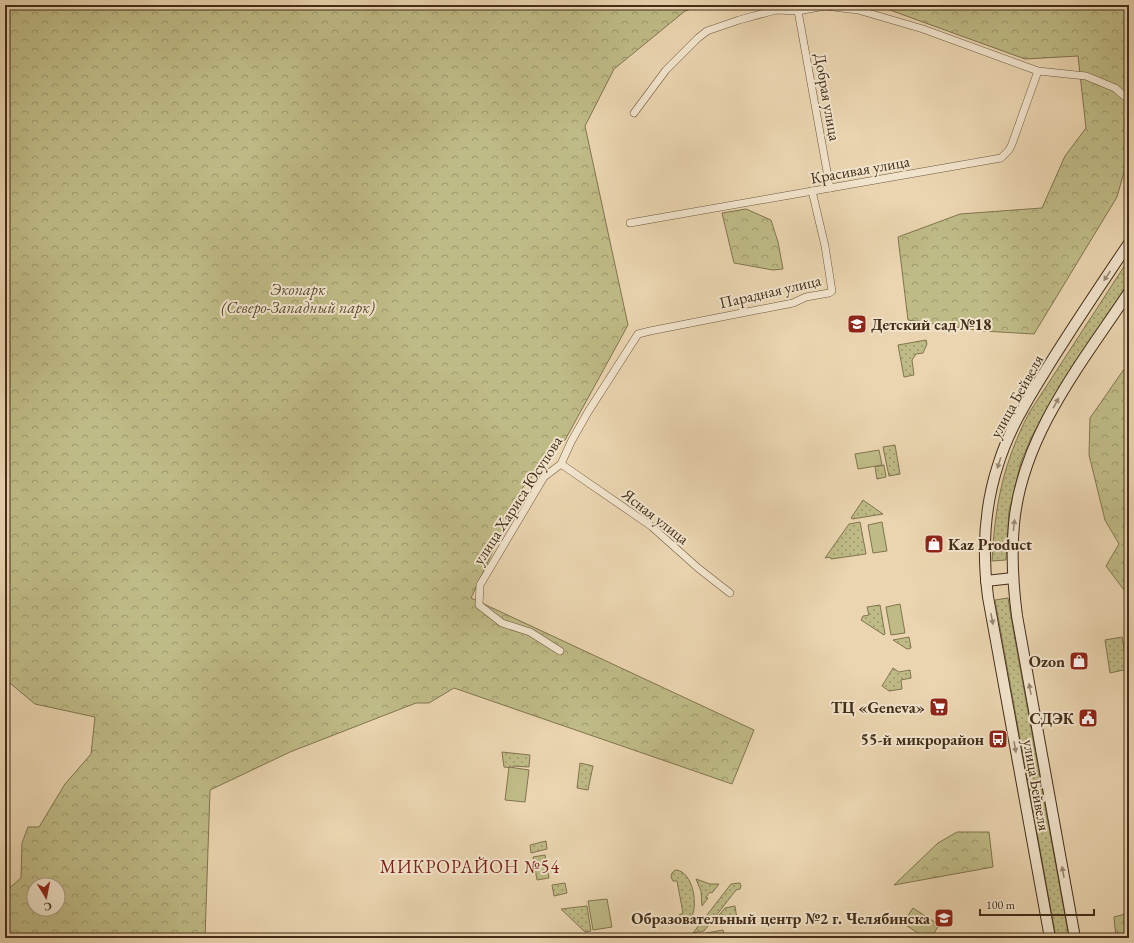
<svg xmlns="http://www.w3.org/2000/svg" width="1134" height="943" font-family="'EB Garamond',serif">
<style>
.grass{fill:url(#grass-dots);stroke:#81744f}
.forest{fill:url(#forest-crowns);stroke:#81744f;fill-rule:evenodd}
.pitch{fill:#bfbb86;stroke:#81744f}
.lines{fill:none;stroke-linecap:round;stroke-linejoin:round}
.street-casing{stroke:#6d573e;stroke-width:8}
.secondary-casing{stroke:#432d18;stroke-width:12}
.street{stroke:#f1e4cc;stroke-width:7}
.secondary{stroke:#f1e4cc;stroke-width:10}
.oneway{fill:#9a8872}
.labels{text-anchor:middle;stroke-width:4;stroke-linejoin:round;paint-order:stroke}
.street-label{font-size:16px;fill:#432d18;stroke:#f1e4cc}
.park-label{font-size:16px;font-style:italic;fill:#5c492e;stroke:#f1e4cc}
.poi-label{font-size:16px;font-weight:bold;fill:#432d18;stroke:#f1e4cc;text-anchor:end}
.quarter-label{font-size:18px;letter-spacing:1px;fill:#7a1f14;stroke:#f1e4cc}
</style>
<defs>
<pattern id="grass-dots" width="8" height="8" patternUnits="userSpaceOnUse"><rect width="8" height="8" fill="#bfbb86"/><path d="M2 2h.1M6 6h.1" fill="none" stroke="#9d986d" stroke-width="1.8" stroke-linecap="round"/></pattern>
<pattern id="forest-crowns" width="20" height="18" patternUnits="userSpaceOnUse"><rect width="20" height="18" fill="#bfbb86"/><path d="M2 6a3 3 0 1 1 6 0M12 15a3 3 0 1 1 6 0" fill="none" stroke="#9d986d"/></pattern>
</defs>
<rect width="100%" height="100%" fill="#ead5b0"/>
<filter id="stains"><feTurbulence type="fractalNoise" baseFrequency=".005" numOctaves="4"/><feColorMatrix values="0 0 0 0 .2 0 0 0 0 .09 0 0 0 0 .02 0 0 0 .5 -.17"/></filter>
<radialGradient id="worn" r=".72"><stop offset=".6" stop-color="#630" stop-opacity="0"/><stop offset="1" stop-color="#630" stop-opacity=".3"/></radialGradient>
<!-- grass -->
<g class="grass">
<path d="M1129,259V282L1057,391L1032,436L1021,462L1009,511L1006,560L992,561C995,504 1003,464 1029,413Z"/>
<polygon points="926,340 927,344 923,353 916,354 912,360 914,375 904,377 898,345"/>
<polygon points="895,445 900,474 889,476 883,447"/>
<polygon points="884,465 886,477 877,479 875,467"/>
<polygon points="863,500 883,514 852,519 851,518"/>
<polygon points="860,522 866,554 831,559 830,557 825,558 849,524"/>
<polygon points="1008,598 1012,623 1069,938 1056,938 995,600"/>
<polygon points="880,605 885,634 884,635 861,620 863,616 869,615 867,607"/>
<polygon points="909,637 911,648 907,649 893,640"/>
<polygon points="1122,637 1128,669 1110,673 1105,640"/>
<polygon points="893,668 899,672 910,670 911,678 901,680 902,689 889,691 882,686"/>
<polygon points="502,752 530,755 529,767 513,766 513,768 504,767"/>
<polygon points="580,763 593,766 588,790 577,788"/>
<polygon points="546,841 547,849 531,853 530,845"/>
<path d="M675,870C697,870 702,926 681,923L679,920V915L683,913L677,881H673L671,877L672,873Z"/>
<polygon points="696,879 710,884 719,884 712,893 710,892 706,897 708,898 702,906 701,891"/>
<polygon points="565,883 567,893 554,896 552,885"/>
<polygon points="740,883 741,886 740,889 736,890 704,931 693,933 731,884"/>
<polygon points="587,906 591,931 585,932 561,909"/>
<polygon points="735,906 737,919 721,922 719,915 725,908"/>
<polygon points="723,930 725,938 702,938 701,934"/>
</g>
<!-- forest -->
<g class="forest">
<path d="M5,5H704L685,11L614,69L585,126L628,325L565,440L523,487L471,598L754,730L732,784L454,688L429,703H416L290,752L210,790L205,938H5V892L21,878L22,843L28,827H39L65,784L91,754L95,717L35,704L5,679ZM34,885H58V909H34Z"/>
<polygon points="876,5 1129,5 1129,83 1127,84 1129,90 1129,154 1117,197 1034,334 983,331 908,320 898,237 960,214 1042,208 1065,156 1086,128 1078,56 1025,59"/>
<polygon points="746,209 771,220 778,242 783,269 773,270 734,263 722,213"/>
<polygon points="1129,362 1129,592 1124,590 1106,566 1119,544 1105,520 1089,455 1090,418"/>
<polygon points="957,832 989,832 993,867 894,885 938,843"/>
<polygon points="1129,913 1129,938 1116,938 1114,917"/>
</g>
<!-- pitch -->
<g class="pitch">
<polygon points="879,450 882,465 858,469 855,454"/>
<polygon points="882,522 887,551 873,553 868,525"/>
<polygon points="900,604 905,633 891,635 886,607"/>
<polygon points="509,767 529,770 525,802 505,800"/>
<polygon points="545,855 549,878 537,880 533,857"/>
<polygon points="607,899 612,927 593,930 588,901"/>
<polygon points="913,908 939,925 931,938 925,938 903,923"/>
</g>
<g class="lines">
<!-- street casing -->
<g class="street-casing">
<g id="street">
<polyline points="798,11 830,188"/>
<polyline points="634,113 666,70 698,38 707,31 739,20 776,10 798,11 825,6 858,10 923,29 1038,71 1086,76 1115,88 1129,100"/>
<polyline points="630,223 1001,158 1009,150 1012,144 1038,71"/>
<polyline points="561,464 651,526 698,568 730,593"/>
<polyline points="560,651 530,632 502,623 479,605 480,585 544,477 561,464 571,442 588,412 638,334 650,331 793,303 806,297 829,293 832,291 825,246 812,191"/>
</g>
</g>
<!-- secondary casing -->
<g class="secondary-casing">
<g id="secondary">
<polyline points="986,581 1013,578"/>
<path d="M1050,938L988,597C982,552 984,508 998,465C1008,432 1026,402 1044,373C1071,329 1100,286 1129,243"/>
<path d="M1075,938L1017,616C1013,585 1011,555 1014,524C1022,436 1081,364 1129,292"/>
</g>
</g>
<!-- street -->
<use href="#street" class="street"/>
<!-- secondary -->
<use href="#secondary" class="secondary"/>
</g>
<!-- one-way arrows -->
<defs><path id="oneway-solid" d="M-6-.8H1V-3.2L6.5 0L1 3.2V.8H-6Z"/></defs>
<g class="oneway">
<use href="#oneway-solid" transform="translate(1107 276) rotate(124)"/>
<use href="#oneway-solid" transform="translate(1056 403) rotate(-61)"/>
<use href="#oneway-solid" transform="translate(999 463) rotate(108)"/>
<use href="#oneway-solid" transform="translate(1014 525) rotate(-84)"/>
<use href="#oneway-solid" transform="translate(992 619) rotate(79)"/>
<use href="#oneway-solid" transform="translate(1030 689) rotate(-100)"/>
<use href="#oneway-solid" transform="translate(1015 747) rotate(80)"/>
<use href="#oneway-solid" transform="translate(1063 872) rotate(-100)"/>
</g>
<!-- icons -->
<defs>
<g id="school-square" transform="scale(1)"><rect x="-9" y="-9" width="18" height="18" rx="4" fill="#8f2418" stroke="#f1e4cc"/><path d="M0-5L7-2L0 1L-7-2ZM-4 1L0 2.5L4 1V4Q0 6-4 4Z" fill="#fff"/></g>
<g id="shop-square" transform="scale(1)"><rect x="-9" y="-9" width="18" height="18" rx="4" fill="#8f2418" stroke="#f1e4cc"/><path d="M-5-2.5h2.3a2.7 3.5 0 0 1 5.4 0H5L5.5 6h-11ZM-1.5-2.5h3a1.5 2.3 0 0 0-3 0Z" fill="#fff"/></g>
<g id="supermarket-square" transform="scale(1)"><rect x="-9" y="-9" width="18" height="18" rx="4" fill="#8f2418" stroke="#f1e4cc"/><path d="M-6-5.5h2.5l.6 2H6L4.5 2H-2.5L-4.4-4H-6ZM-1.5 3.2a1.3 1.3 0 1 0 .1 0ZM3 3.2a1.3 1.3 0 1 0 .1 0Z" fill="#fff"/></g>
<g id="civic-square" transform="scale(1)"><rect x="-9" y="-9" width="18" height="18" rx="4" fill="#8f2418" stroke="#f1e4cc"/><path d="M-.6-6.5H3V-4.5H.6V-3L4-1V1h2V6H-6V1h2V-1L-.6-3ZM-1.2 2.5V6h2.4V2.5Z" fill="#fff"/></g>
<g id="bus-square" transform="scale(1)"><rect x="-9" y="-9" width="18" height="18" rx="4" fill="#8f2418" stroke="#f1e4cc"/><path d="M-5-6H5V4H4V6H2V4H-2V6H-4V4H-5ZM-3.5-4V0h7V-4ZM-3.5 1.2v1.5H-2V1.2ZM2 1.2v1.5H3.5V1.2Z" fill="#fff"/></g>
</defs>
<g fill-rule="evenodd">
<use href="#school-square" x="857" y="324"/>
<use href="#shop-square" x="934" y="544"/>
<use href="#shop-square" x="1079" y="661"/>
<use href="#supermarket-square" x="939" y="707"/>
<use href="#civic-square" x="1088" y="718"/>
<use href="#bus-square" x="998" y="739"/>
<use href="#school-square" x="944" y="918"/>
</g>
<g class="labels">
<!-- street labels -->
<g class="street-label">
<text transform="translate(828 97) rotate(80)" y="6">Добрая улица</text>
<text transform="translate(860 169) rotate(-10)" y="6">Красивая улица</text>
<text transform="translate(770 291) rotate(-13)" y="6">Парадная улица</text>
<text transform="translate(1016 396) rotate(-61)" y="6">улица Бейвеля</text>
<text transform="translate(517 500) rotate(-57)" y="6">улица Хариса Юсупова</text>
<text transform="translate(656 516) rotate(38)" y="6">Ясная улица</text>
<text transform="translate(1037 785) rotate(80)" y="6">улица Бейвеля</text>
</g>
<!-- park labels -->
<g class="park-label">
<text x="298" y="295">Экопарк<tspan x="298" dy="18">(Северо-Западный парк)</tspan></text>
</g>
<!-- poi labels -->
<g class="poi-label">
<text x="871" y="330" text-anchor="start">Детский сaд №18</text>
<text x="948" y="550" text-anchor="start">Kaz Product</text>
<text x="1065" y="667">Ozon</text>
<text x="925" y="713">ТЦ «Geneva»</text>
<text x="1074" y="724">СДЭК</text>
<text x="984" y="745">55-й микрорайон</text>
<text x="930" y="924">Образовательный центр №2 г. Челябинска</text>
</g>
<!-- quarter labels -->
<g class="quarter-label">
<text x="470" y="873">МИКРОРАЙОН №54</text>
</g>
</g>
<!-- margin -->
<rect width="1134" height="943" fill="none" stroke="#ead5b0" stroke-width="20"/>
<rect x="6" y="6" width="1122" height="931" fill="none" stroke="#432d18" stroke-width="2"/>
<rect x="10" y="10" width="1114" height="923" fill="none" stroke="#432d18"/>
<!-- north arrow -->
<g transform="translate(46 897) rotate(170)"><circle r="19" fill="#f1e4cc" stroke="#ab9b84"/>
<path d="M0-3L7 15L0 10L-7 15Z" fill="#8f2418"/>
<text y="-6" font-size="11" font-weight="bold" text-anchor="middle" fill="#432d18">С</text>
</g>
<!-- scale -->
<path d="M980 909v6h114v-6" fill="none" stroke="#432d18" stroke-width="2"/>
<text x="986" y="909" font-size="12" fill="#432d18" stroke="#f1e4cc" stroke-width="3" paint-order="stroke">100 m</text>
<rect width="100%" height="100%" filter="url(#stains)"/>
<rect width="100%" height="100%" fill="url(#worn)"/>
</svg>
